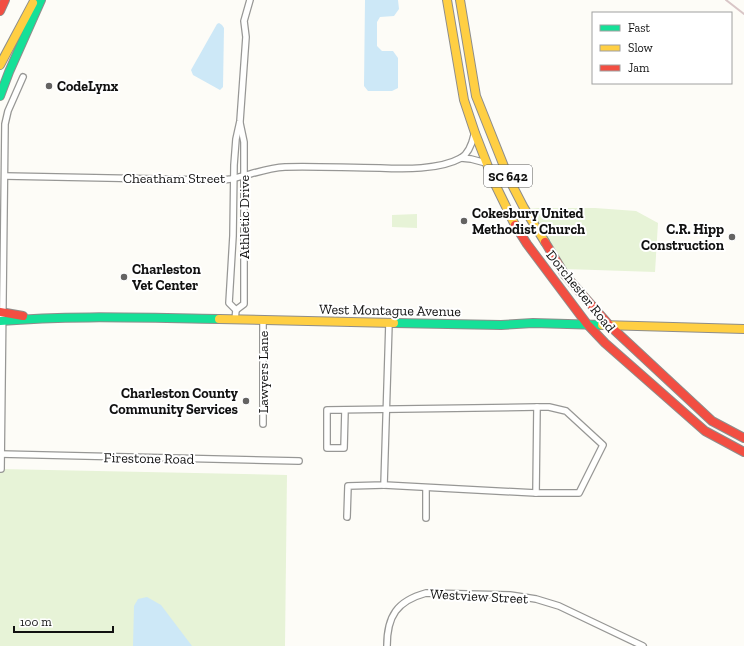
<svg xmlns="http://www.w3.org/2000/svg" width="744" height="646" font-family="'Zilla Slab',serif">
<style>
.green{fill:#e7f3d7}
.water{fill:#cde8f7}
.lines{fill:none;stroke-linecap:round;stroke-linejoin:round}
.street-casing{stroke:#979795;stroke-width:8}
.fast-casing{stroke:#8e8d8b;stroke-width:10}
.slow-casing{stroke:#8e8d8b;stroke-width:10}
.jam-casing{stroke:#8e8d8b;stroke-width:10}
.street{stroke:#fffffe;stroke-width:5.5}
.fast{stroke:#16e098;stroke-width:8}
.slow{stroke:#ffcf43;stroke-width:8}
.jam{stroke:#f24e42;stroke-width:8}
.rail{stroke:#d9c6c7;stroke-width:2}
.poi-dot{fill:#646362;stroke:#fff;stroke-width:1.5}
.labels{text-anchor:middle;stroke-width:4;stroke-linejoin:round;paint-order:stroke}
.shield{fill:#fff;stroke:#585858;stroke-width:1}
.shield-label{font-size:13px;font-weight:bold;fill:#111}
.poi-label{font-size:14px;font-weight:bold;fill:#111;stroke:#fff;text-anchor:start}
.street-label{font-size:14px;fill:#111;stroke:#fff}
</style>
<rect width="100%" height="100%" fill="#fdfcf7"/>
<!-- green -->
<g class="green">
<polygon points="538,208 595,208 636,211 658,223 655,272 565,269 528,209"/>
<polygon points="417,214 417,228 392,227 392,215"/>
<polygon points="0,469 287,475 285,646 0,646"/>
</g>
<!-- water -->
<g class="water">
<polygon points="365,0 398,0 399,9 394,16 380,17 377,22 377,46 382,51 393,51 398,58 398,88 392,91 368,91 364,86"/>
<polygon points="219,23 222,25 224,28 223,87 220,90 193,75 191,70 217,24"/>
<polygon points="147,597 161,605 192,646 133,646 134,606 138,599"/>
</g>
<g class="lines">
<!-- street casing -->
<g class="street-casing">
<g id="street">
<polyline points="461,158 471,159 486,163"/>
<path d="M5,176L210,180C217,180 224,180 231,179C250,175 266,168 285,167C316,166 348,168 380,168C404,169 439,170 461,158C469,153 472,144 474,135"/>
<polyline points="236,310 244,304 244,142 240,123"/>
<polyline points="235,320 236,310 229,303 233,236 234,165 236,139 240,121 246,37 244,21 250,0"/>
<polyline points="345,410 344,448 327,448 327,410 537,407 549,407 566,411 603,445 579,493 536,493 384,485"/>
<polyline points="263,424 263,320"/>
<polyline points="0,454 299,461"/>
<polyline points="1,469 5,124 8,111 23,77"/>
<polyline points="426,488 426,518"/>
<polyline points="536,493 537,407"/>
<polyline points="347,517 348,486 384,485 389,323"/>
<path d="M387,646C387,616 397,601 426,593L510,595L536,599L559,606L643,646"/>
</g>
</g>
<!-- fast casing -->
<g class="fast-casing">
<g id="fast">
<polyline points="0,96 9,72 41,0"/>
<path d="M0,321C73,315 146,318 219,319"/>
<polyline points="394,323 501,325 533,323 602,325"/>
</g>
</g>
<!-- slow casing -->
<g class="slow-casing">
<g id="slow">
<polyline points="447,0 464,100 475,133 494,182 515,225"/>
<polyline points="460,0 476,96 509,179 524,208 545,242"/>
<polyline points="0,65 33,3"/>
<polyline points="219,319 394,323"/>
<polyline points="602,325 744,329"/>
</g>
</g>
<!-- jam casing -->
<g class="jam-casing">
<g id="jam">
<polyline points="0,11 5,0"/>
<polyline points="515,225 527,244 587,324 605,343 705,431 744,452"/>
<polyline points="545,242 565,275 610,326 712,421 744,438"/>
<polyline points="0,312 23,316"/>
</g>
</g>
<!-- street -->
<use href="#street" class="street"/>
<!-- fast -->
<use href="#fast" class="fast"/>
<!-- slow -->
<use href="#slow" class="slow"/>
<!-- jam -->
<use href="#jam" class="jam"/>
<!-- rail -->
<polyline class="rail" points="726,0 744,14"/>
</g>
<!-- markers -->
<g class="poi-dot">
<circle cx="49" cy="86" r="4"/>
<circle cx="464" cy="221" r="4"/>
<circle cx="732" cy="237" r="4"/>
<circle cx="124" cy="277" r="4"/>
<circle cx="246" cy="401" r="4"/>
</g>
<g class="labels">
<!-- shield labels -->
<rect class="shield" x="484" y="165" width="48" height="22" rx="3"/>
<g class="shield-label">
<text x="508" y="181">SC 642</text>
</g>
<!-- poi labels -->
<g class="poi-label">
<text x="57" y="91">CodeLynx</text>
<text x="472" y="218">Cokesbury United<tspan x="472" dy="16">Methodist Church</tspan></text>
<text x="724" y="234" text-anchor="end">C.R. Hipp<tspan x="724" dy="16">Construction</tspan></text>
<text x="132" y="274">Charleston<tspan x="132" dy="16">Vet Center</tspan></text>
<text x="238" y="398" text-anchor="end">Charleston County<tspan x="238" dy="16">Community Services</tspan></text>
</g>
<!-- street labels -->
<g class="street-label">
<text x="174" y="183">Cheatham Street</text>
<text transform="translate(244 217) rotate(-90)" y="5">Athletic Drive</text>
<text transform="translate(581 291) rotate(51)" y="5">Dorchester Road</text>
<text transform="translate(390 310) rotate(1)" y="5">West Montague Avenue</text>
<text transform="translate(263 372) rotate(-90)" y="5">Lawyers Lane</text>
<text transform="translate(149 458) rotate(1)" y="5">Firestone Road</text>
<text transform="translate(479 596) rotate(3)" y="5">Westview Street</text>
</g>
</g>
<!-- legend -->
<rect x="592" y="12" width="140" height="72" fill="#ffffff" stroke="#a0a0a0"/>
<rect x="600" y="25" width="20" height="6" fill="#16e098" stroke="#a0a0a0"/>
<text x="628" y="32" font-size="12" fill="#111111">Fast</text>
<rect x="600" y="45" width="20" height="6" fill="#ffcf43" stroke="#a0a0a0"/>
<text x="628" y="52" font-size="12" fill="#111111">Slow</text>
<rect x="600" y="65" width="20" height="6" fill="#f24e42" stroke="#a0a0a0"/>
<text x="628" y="72" font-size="12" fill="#111111">Jam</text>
<!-- scale -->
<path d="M14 626v6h99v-6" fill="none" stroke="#111111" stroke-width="2"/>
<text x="20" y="626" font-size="12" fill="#111111" stroke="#ffffff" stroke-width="3" paint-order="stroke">100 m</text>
</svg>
